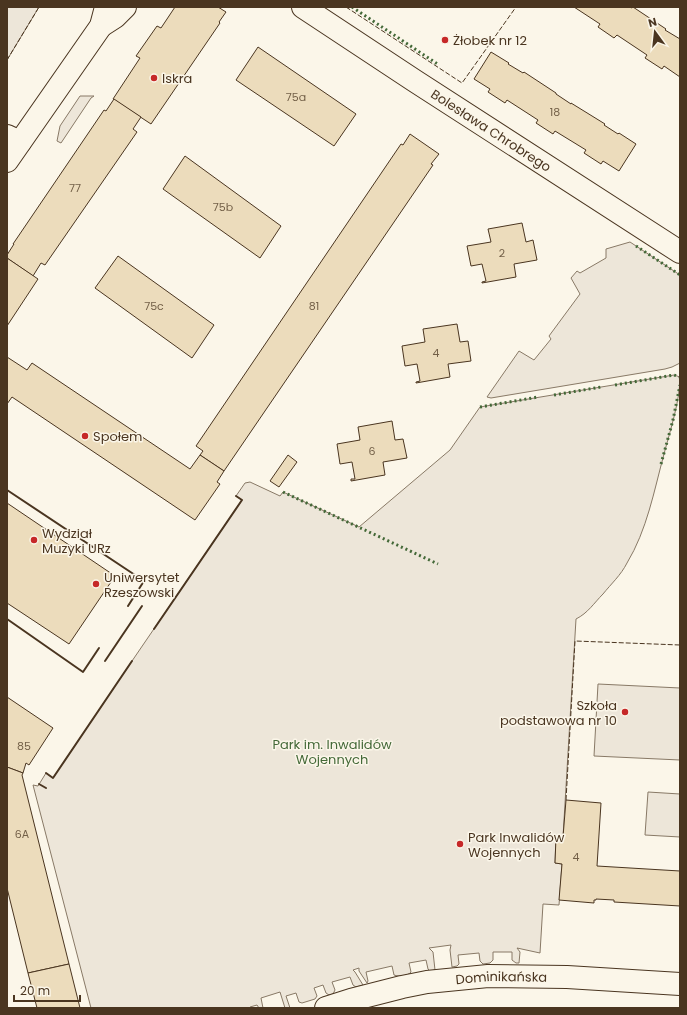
<svg xmlns="http://www.w3.org/2000/svg" width="687" height="1015" font-family="Poppins,sans-serif">
<style>
.green{fill:#ede6d9;stroke:#887966}
.building{fill:#ecdcbc;stroke:#4a3520}
.lines{fill:none;stroke-linecap:round;stroke-linejoin:round}
.minor-casing{stroke:#4a3520;stroke-width:24}
.major-casing{stroke:#4a3520;stroke-width:24}
.minor{stroke:#fbf6e9;stroke-width:22}
.major{stroke:#fbf6e9;stroke-width:22}
.hedge{stroke:#436837;stroke-width:3;stroke-dasharray:2 3;stroke-linecap:butt}
.fence{stroke:#4a3520;stroke-width:1;stroke-dasharray:5 2;stroke-linecap:butt}
.wall{stroke:#4a3520;stroke-width:2}
.poi-dot{fill:#c62828;stroke:#fbf6e9;stroke-width:1.5}
.labels{text-anchor:middle;stroke-width:3;stroke-linejoin:round;paint-order:stroke}
.number-label{font-size:11px;fill:#725f47}
.poi-label{font-size:13px;fill:#4a3520;stroke:#fbf6e9;text-anchor:start}
.street-label{font-size:13px;fill:#4a3520;stroke:#fbf6e9}
.park-label{font-size:13px;fill:#436837;stroke:#fbf6e9}
</style>
<rect width="100%" height="100%" fill="#fbf6e9"/>
<!-- green -->
<g class="green">
<polygon points="7,7 39,7 7,60"/>
<polygon points="80,96 94,96 91,98 61,143 57,141 60,126"/>
<polygon points="630,242 680,275 680,363 672,367 665,369 491,398 487,397 519,351 534,360 551,339 549,336 580,294 571,278 577,271 580,273 606,258 606,249"/>
<path d="M674,375L680,377C680,401 670,431 664,454C654,491 647,530 627,563C621,575 611,584 603,594C594,603 588,613 576,619L563,837H556L555,863L562,864L559,905L543,904L540,953L517,948L520,952L519,963H516L512,960V952H493V960L490,963L483,964L480,961L479,953L458,955L459,964L457,966L452,967L450,950L451,945L429,948L433,952L435,970L430,971L428,969L426,960L409,963L411,972C408,976 399,977 394,975L392,966L366,972L368,981L367,983L359,971V968L353,970L355,972L363,985L356,987L353,985L350,977L332,982L335,990L333,994L329,995L326,993L323,985L314,988L317,996L315,999L302,1003L299,1002L296,993L286,996L290,1008H285L280,992L261,998L263,1008H259L257,1005L250,1007V1008H91L33,785L38,786L46,773L53,778L132,661L242,500L236,496L245,483L250,482L280,496L283,492L359,527L450,450L480,407Z"/>
<polygon points="598,684 680,688 680,760 594,756"/>
<polygon points="648,792 680,794 680,837 645,835"/>
</g>
<!-- building -->
<g class="building">
<polygon points="175,7 218,7 226,12 219,22 220,23 151,124 113,99 140,58 136,56 157,26 161,28"/>
<polygon points="574,7 630,7 632,8 633,7 666,29 665,30 680,39 680,77 664,66 662,69 645,58 647,55 617,35 614,38 598,27 600,24"/>
<polygon points="258,47 356,114 334,146 236,80"/>
<polygon points="491,52 509,63 508,64 523,73 524,72 556,93 556,94 571,104 571,103 605,124 604,125 618,134 619,133 636,144 619,171 603,161 601,164 584,153 586,150 555,131 553,134 536,123 538,120 507,100 505,103 488,92 490,89 474,79"/>
<polygon points="114,99 141,117 133,129 137,132 45,265 41,263 33,276 7,258 7,255 14,244 13,244 104,110 106,111"/>
<polygon points="410,134 439,154 431,164 433,165 224,471 200,455 203,451 196,446 401,144 403,145"/>
<polygon points="185,156 281,226 260,258 163,189"/>
<polygon points="522,223 526,242 533,240 537,260 514,264 516,277 482,283 482,282 486,281 482,264 471,266 467,246 491,242 488,229"/>
<polygon points="118,256 214,325 192,358 95,288"/>
<polygon points="7,258 38,279 7,326"/>
<polygon points="457,324 460,342 468,341 471,361 448,364 450,377 416,383 416,382 420,381 417,364 405,366 402,346 425,342 423,329"/>
<polygon points="7,357 27,370 32,363 190,469 200,455 224,471 217,482 220,484 195,520 12,397 7,404"/>
<polygon points="392,421 395,440 403,439 407,458 383,462 385,475 351,481 351,479 355,479 352,462 340,464 337,444 360,440 358,427"/>
<polygon points="288,455 297,462 279,487 270,481"/>
<polygon points="7,503 115,576 69,644 7,603"/>
<polygon points="7,697 53,728 29,765 26,763 23,773 7,767"/>
<polygon points="7,767 23,773 22,775 69,964 28,973 7,888"/>
<polygon points="566,800 601,803 597,866 680,871 680,906 614,902 614,900 596,899 596,900 594,900 594,903 559,900 562,864 555,863 556,837 563,837"/>
<polygon points="69,964 80,1008 37,1008 28,973"/>
</g>
<g class="lines">
<!-- minor casing -->
<g class="minor-casing">
<g id="minor">
<path id="s1" d="M303,7L415,81L680,252"/>
<polyline points="7,136 20,142"/>
<path id="s2" d="M326,1008L351,1000L402,987L427,982L488,976L567,977L680,984"/>
</g>
</g>
<!-- major casing -->
<g class="major-casing">
<g id="major">
<polyline points="101,26 115,17 125,7"/>
<polyline points="7,161 101,26 106,7"/>
</g>
</g>
<!-- minor -->
<use href="#minor" class="minor"/>
<!-- major -->
<use href="#major" class="major"/>
<!-- hedge -->
<g class="hedge">
<polyline points="352,7 439,65"/>
<polyline points="636,246 680,275"/>
<polyline points="615,385 674,375 680,377"/>
<polyline points="554,395 601,387"/>
<polyline points="480,407 538,397"/>
<polyline points="661,464 673,420 680,385"/>
<polyline points="283,492 438,564"/>
</g>
<!-- fence -->
<g class="fence">
<polyline points="346,7 462,83 516,7"/>
<polyline points="7,60 39,7"/>
<polyline points="566,800 575,641 680,645"/>
</g>
<!-- wall -->
<g class="wall">
<polyline points="7,490 144,581 128,606"/>
<polyline points="7,619 83,672 99,648"/>
<polyline points="154,629 242,500 236,496"/>
<polyline points="105,661 142,606"/>
<polyline points="46,773 53,778 132,661"/>
<polyline points="39,784 46,788"/>
</g>
</g>
<!-- markers -->
<g class="poi-dot">
<circle cx="445" cy="40" r="4"/>
<circle cx="154" cy="78" r="4"/>
<circle cx="85" cy="436" r="4"/>
<circle cx="34" cy="540" r="4"/>
<circle cx="96" cy="584" r="4"/>
<circle cx="625" cy="712" r="4"/>
<circle cx="460" cy="844" r="4"/>
</g>
<g class="labels">
<!-- number labels -->
<g class="number-label">
<text x="296" y="101">75a</text>
<text x="555" y="116">18</text>
<text x="75" y="192">77</text>
<text x="223" y="211">75b</text>
<text x="502" y="257">2</text>
<text x="154" y="310">75c</text>
<text x="314" y="310">81</text>
<text x="436" y="357">4</text>
<text x="372" y="455">6</text>
<text x="24" y="750">85</text>
<text x="22" y="838">6A</text>
<text x="576" y="861">4</text>
</g>
<!-- poi labels -->
<g class="poi-label">
<text x="453" y="45">Żłobek nr 12</text>
<text x="162" y="83">Iskra</text>
<text x="93" y="441">Społem</text>
<text x="42" y="538">Wydział<tspan x="42" dy="15">Muzyki URz</tspan></text>
<text x="104" y="582">Uniwersytet<tspan x="104" dy="15">Rzeszowski</tspan></text>
<text x="617" y="710" text-anchor="end">Szkoła<tspan x="617" dy="15">podstawowa nr 10</tspan></text>
<text x="468" y="842">Park Inwalidów<tspan x="468" dy="15">Wojennych</tspan></text>
</g>
<!-- street labels -->
<g class="street-label">
<text dy="5" stroke="none"><textPath href="#s1" startOffset="225">Bolesława Chrobrego</textPath></text>
<text dy="5" stroke="none"><textPath href="#s2" startOffset="179">Dominikańska</textPath></text>
</g>
<!-- park labels -->
<g class="park-label">
<text x="332" y="749">Park im. Inwalidów<tspan x="332" dy="15">Wojennych</tspan></text>
</g>
</g>
<!-- border -->
<rect width="687" height="1015" fill="none" stroke="#4a3520" stroke-width="16"/>
<!-- north arrow -->
<g transform="translate(655 32) rotate(345)" stroke="#fbf6e9" stroke-width="3" paint-order="stroke">
<path d="M0-3L7 15L0 10L-7 15Z" fill="#4a3520"/>
<text y="-6" font-size="11" font-weight="bold" text-anchor="middle" fill="#4a3520">N</text>
</g>
<!-- scale -->
<path d="M14 995v6h66v-6" fill="none" stroke="#4a3520" stroke-width="2"/>
<text x="20" y="995" font-size="12" fill="#4a3520" stroke="#fbf6e9" stroke-width="3" paint-order="stroke">20 m</text>
</svg>
